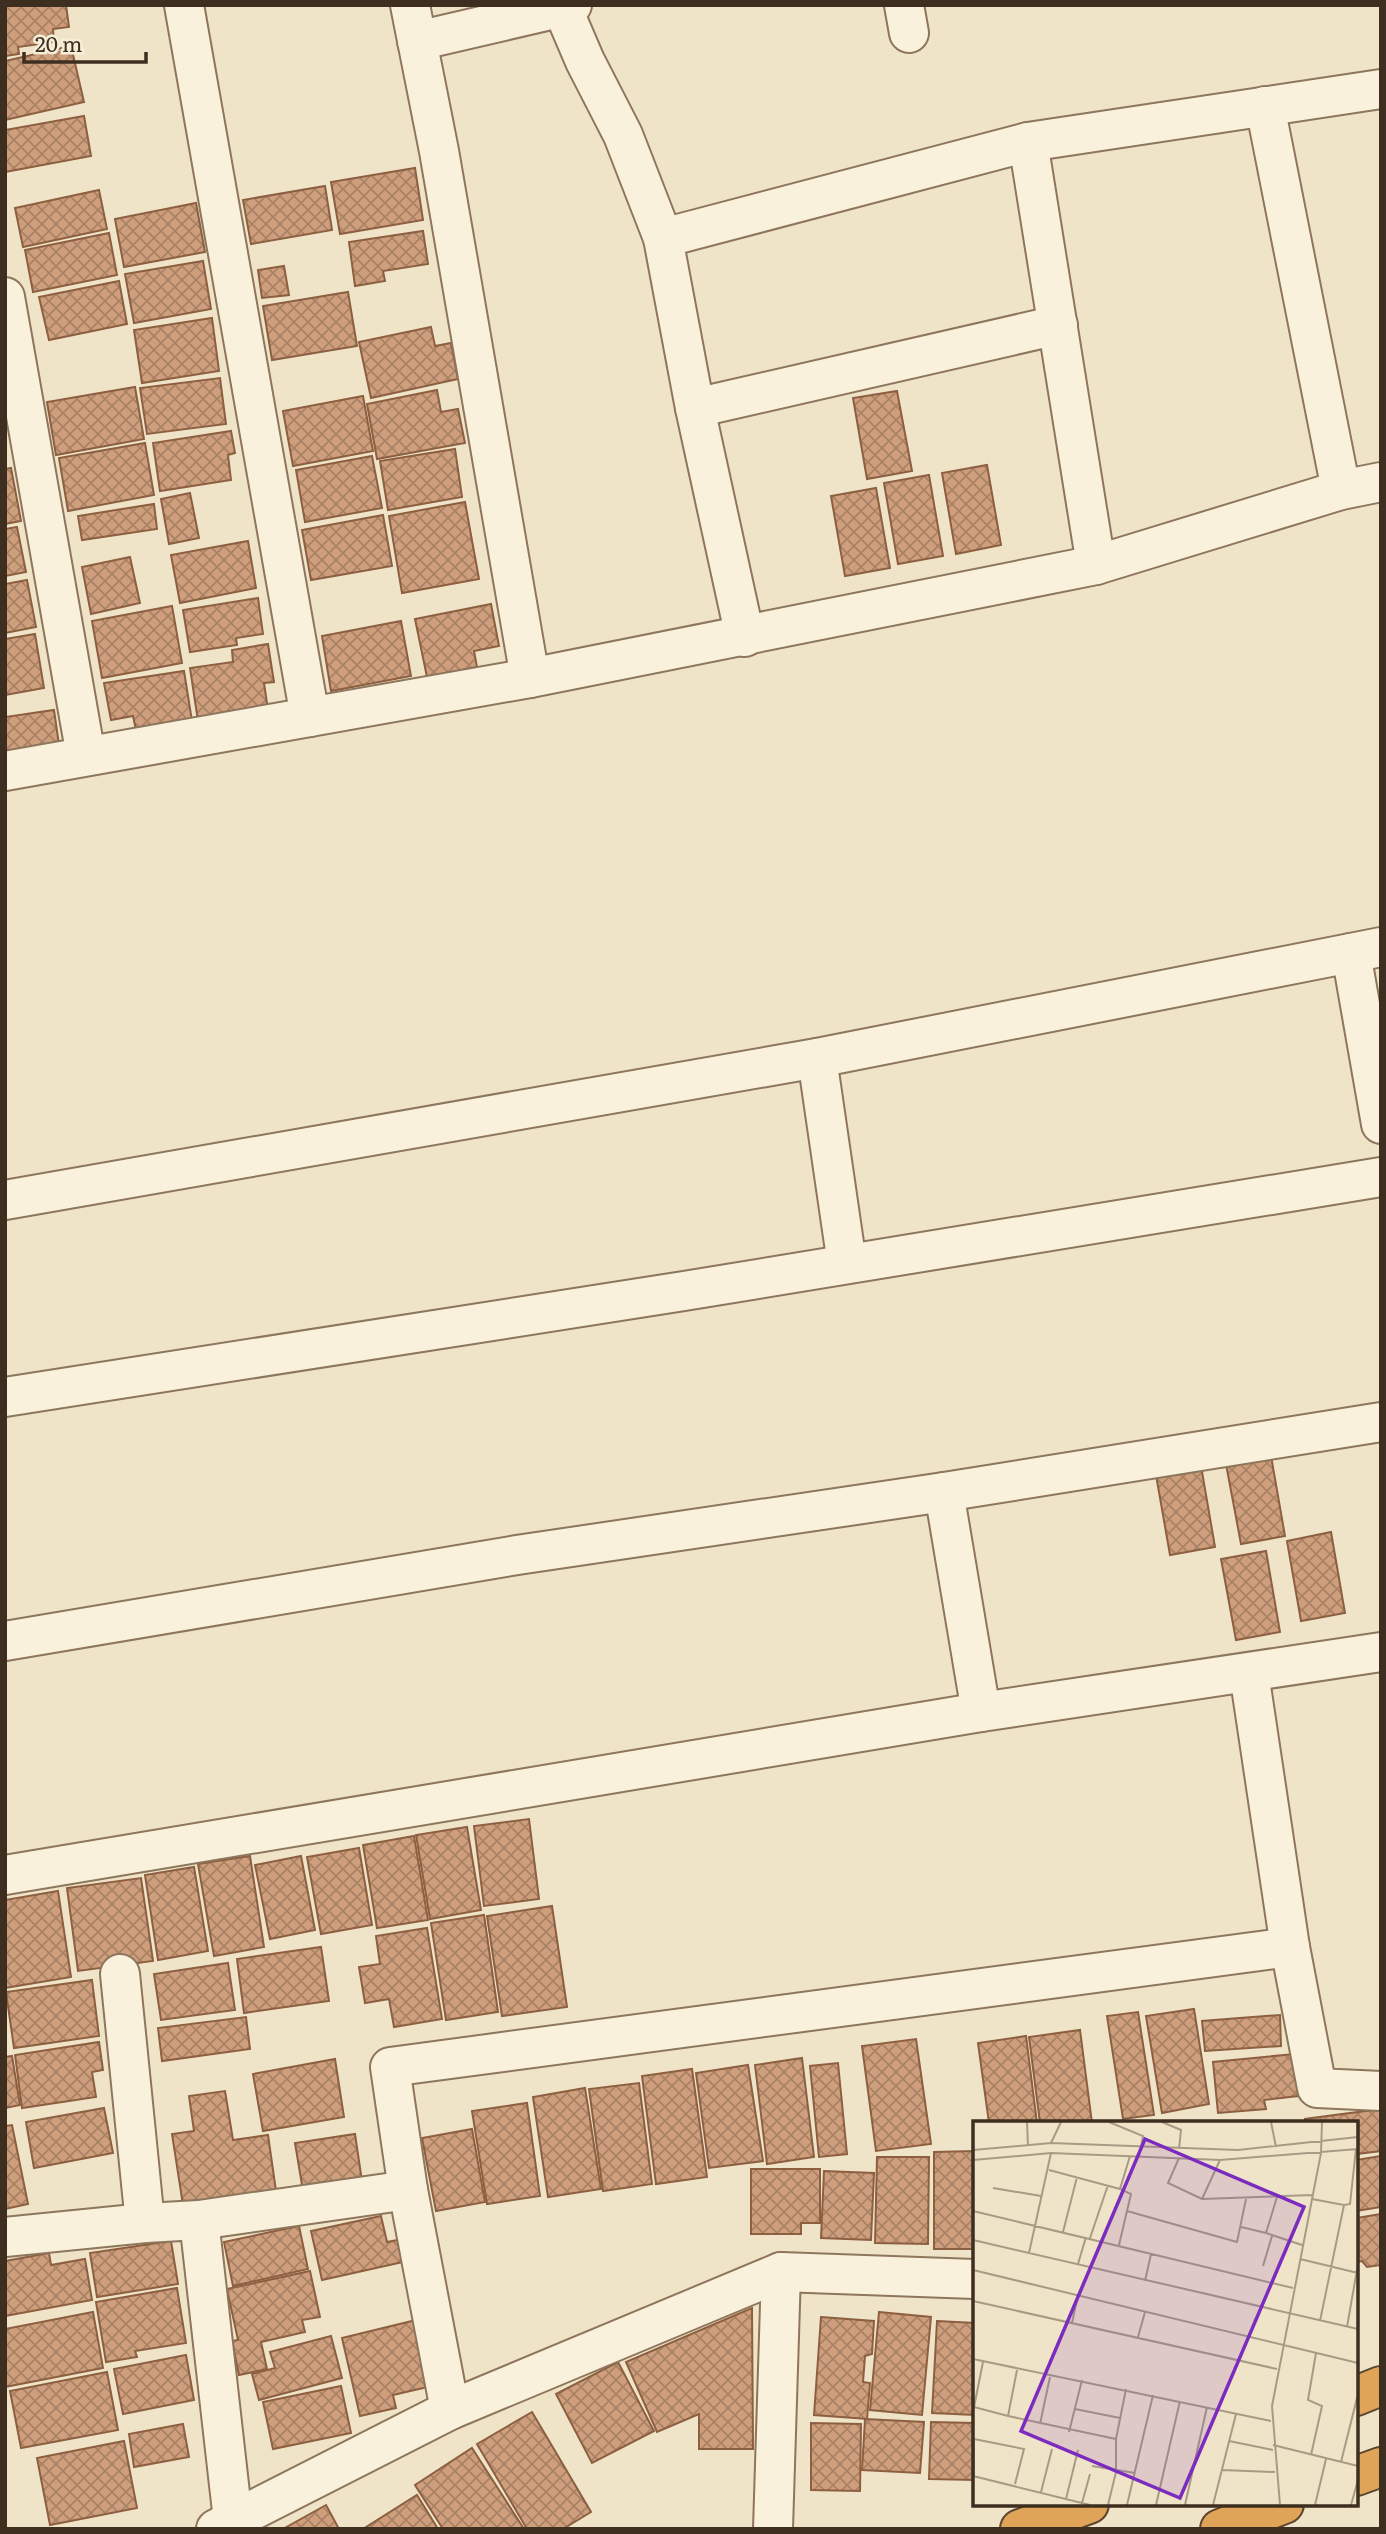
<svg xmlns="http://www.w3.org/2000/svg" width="1386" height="2534" font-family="Literata,serif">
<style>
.building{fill:url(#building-cross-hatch);stroke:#8d5f41;stroke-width:2}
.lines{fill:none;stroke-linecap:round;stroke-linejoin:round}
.minor-casing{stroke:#8d765c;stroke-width:42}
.highway-casing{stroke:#5b4430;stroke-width:42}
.minor{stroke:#faf1dc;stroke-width:38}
.highway{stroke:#e0a458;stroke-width:38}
.inset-road{fill:none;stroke:#a89b85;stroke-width:2}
.view{fill:#7b2cbf;fill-opacity:0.15;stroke:#7b2cbf;stroke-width:3.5}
.inset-edge{fill:none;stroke:#3d2e20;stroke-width:3.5}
</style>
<defs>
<pattern id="building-cross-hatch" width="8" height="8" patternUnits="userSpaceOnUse" patternTransform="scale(1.75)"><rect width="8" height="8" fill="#cf9f7d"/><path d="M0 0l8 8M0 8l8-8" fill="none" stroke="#a98266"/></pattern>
</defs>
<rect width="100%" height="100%" fill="#f0e4c8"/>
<!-- building -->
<g class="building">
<polygon points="5,5 66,5 69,27 53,29 54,42 18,47 19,54 5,56"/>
<polygon points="71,46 84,102 5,120 5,61"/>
<polygon points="84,116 91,156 5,172 5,130"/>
<polygon points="415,168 423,220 340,234 331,182"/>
<polygon points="325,186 332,230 251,244 243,200"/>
<polygon points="99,190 107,229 23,247 15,208"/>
<polygon points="196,203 205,252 124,267 115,219"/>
<polygon points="423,231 428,264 383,271 385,281 355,286 349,242"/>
<polygon points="109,233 117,275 33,292 25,250"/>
<polygon points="203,261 211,309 134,323 125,274"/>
<polygon points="284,266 289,295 262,298 258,270"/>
<polygon points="119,281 127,324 49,340 39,297"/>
<polygon points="348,292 357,346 272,360 263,306"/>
<polygon points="212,318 219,371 142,383 134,330"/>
<polygon points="431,327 435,346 451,343 458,379 371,398 359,342"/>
<polygon points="220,378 226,424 147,434 140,388"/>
<polygon points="135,387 144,439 56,455 47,402"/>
<polygon points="437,390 441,412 458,409 465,443 377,459 367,404"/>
<polygon points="897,391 912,471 867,479 853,398"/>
<polygon points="363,396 373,451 293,466 283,411"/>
<polygon points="231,431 235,453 228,455 231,480 160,491 153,443"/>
<polygon points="145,443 154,495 68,511 59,458"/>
<polygon points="455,449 462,497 388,510 380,461"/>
<polygon points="372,456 382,508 305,522 296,470"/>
<polygon points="987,465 1001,545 956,554 942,473"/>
<polygon points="11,468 21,521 5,524 5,469"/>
<polygon points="929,475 943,556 898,564 884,483"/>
<polygon points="876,488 890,568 845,576 831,496"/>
<polygon points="190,493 199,538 169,544 161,499"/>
<polygon points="465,502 479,579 402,593 389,516"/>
<polygon points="154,504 157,529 82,540 78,516"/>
<polygon points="383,515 392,566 311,580 302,530"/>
<polygon points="17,527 26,572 5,576 5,529"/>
<polygon points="248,541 256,588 180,603 171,555"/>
<polygon points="130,557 140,603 91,614 82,567"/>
<polygon points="27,580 36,627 5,633 5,584"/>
<polygon points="258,598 263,634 236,638 237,645 190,652 183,610"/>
<polygon points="491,604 499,646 474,651 477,667 427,677 415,619"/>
<polygon points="172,606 182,663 102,678 92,621"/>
<polygon points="401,621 411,676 331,691 322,636"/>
<polygon points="35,634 44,688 5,695 5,639"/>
<polygon points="268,644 274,682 264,683 268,710 198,721 190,668 233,662 232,650"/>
<polygon points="184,671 192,721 136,730 133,716 111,720 104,683"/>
<polygon points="54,710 59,745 5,753 5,717"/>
<polygon points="1271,1456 1285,1536 1241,1544 1226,1464"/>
<polygon points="1201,1466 1215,1547 1170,1555 1156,1475"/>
<polygon points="1331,1532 1345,1613 1301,1621 1287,1541"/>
<polygon points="1266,1551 1280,1632 1236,1640 1221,1559"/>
<polygon points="529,1819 539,1899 484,1906 474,1826"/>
<polygon points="467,1827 481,1910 430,1919 416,1835"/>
<polygon points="414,1836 428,1920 377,1928 363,1845"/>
<polygon points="359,1848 372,1925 321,1934 307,1857"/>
<polygon points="250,1856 264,1947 214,1956 198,1864"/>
<polygon points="301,1856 315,1930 270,1939 255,1865"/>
<polygon points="194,1867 208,1951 158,1960 145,1875"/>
<polygon points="141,1878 153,1961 78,1971 67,1888"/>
<polygon points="58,1891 71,1977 5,1988 5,1900"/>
<polygon points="552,1906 567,2007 502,2016 487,1916"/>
<polygon points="484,1915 498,2012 446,2020 431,1923"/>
<polygon points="427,1928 442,2019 394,2027 389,1999 365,2003 359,1967 380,1964 376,1936"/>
<polygon points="321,1947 329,2001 244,2013 237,1959"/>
<polygon points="228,1963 235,2010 161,2020 154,1974"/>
<polygon points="92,1980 99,2036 14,2048 6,1992"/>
<polygon points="1194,2009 1209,2104 1162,2113 1146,2016"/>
<polygon points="1138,2012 1154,2115 1123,2119 1107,2016"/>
<polygon points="1280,2015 1281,2046 1205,2051 1202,2021"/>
<polygon points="246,2017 250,2049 162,2061 158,2028"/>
<polygon points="1080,2030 1092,2123 1040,2123 1029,2037"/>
<polygon points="1026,2036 1037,2123 989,2123 978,2043"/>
<polygon points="916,2039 931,2144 876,2151 862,2046"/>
<polygon points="99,2042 103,2070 92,2072 96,2097 22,2108 15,2055"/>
<polygon points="1294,2054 1298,2096 1264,2100 1266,2109 1218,2113 1213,2062"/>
<polygon points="12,2056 20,2105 5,2108 5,2057"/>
<polygon points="802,2058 814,2157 767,2164 755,2065"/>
<polygon points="335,2059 344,2117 263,2131 253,2074"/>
<polygon points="838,2063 847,2154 819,2157 810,2066"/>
<polygon points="748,2065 763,2161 709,2168 696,2073"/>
<polygon points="692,2069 707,2177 656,2184 642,2076"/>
<polygon points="639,2083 652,2184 603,2191 589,2089"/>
<polygon points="585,2088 601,2189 548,2197 533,2097"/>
<polygon points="225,2091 233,2140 268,2135 276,2191 183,2205 172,2134 194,2131 189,2096"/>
<polygon points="527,2103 540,2196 487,2204 472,2111"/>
<polygon points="104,2108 113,2153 34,2168 26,2122"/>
<polygon points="1381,2109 1381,2151 1356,2154 1356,2123 1305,2123 1305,2119"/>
<polygon points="12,2125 28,2204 5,2209 5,2126"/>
<polygon points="472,2129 485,2202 436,2211 422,2138"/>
<polygon points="355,2134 363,2188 304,2197 295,2143"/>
<polygon points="975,2151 975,2249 934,2249 934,2152"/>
<polygon points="1381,2156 1381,2207 1356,2211 1356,2160"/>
<polygon points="877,2157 929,2157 928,2244 875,2243"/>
<polygon points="751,2169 820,2169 820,2223 801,2223 801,2234 751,2234"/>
<polygon points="824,2171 874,2173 871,2240 821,2238"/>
<polygon points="1381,2214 1381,2265 1367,2267 1362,2261 1356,2262 1356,2218"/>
<polygon points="381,2216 387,2242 398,2240 403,2262 322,2280 311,2231"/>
<polygon points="299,2226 308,2269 233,2286 224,2242"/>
<polygon points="171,2241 178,2284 97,2297 90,2253"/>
<polygon points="49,2253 51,2265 85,2259 92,2300 5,2316 5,2261"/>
<polygon points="310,2271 320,2317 302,2320 305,2332 261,2342 267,2369 239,2375 232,2341 238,2340 227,2289"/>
<polygon points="177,2288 186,2343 135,2351 137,2357 106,2362 96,2302"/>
<polygon points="752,2308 753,2449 699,2449 699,2414 657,2432 626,2362"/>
<polygon points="93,2312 103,2368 5,2387 5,2329"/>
<polygon points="879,2312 931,2317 922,2415 870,2410"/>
<polygon points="821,2317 874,2321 872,2354 865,2356 863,2382 870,2383 867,2419 814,2415"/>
<polygon points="416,2320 432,2386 393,2395 396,2408 360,2416 342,2338"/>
<polygon points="937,2321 975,2323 975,2415 932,2413"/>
<polygon points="331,2336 342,2378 259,2400 252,2374 275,2368 270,2352"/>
<polygon points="186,2355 194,2400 123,2414 114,2369"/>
<polygon points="618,2362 654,2431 592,2463 556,2394"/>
<polygon points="107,2372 118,2430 21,2448 10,2391"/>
<polygon points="341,2386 351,2433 273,2449 263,2402"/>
<polygon points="532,2412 591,2512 563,2529 527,2529 477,2444"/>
<polygon points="865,2419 924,2422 920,2473 862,2470"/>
<polygon points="931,2422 975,2423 975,2480 929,2479"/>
<polygon points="811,2423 861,2424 860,2491 811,2490"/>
<polygon points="183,2424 189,2457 134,2467 129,2434"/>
<polygon points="124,2441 137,2508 50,2525 37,2458"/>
<polygon points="472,2448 524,2529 443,2529 415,2485"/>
<polygon points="417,2495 438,2529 363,2529"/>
<polygon points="326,2505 339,2529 283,2529"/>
</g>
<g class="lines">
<!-- minor casing -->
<g class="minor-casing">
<g id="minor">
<polyline points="184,5 310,717"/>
<polyline points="410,5 439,151 530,678"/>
<polyline points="561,5 585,61 623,135 663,238"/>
<polyline points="904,5 909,33"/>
<polyline points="417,41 572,5"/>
<polyline points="1265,106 1341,490"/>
<polyline points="1028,142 1096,565"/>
<polyline points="5,297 86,756"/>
<polyline points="695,408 1058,325"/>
<polyline points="745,637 695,408 663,238 1028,142 1381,89"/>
<polyline points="5,771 530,678 1096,565 1341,490 1381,482"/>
<polyline points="1351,953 1381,1124"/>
<polyline points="817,1058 847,1264"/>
<polyline points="5,1200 817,1058 1381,947"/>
<polyline points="5,1397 684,1291 1381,1177"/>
<polyline points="944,1492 981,1712"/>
<polyline points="5,1641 517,1555 944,1492 1381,1422"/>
<polyline points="1249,1673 1290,1947 1317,2088 1381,2091"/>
<polyline points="5,1875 981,1712 1381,1652"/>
<polyline points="120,1974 145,2223"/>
<polyline points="199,2220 408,2190"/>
<polyline points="5,2237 145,2223 199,2220 233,2520"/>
<polyline points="450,2410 408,2190 390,2067 1290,1947"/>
<polyline points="216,2529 450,2410 781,2272 975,2279"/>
<polyline points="773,2529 781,2272"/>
</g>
</g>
<!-- highway casing -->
<g class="highway-casing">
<g id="highway">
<polyline points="1356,2396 1381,2386"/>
<polyline points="1356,2476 1381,2467"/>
<polyline points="1020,2529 1089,2504"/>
<polyline points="1220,2529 1284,2504"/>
</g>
</g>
<!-- minor -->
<use href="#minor" class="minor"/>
<!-- highway -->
<use href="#highway" class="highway"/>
</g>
<!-- overview -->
<g transform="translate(973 2121)">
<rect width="385" height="385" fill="#f0e4c8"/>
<path class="inset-road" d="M54,1L55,25M136,1L170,15L168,26M189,1L208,9L206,28M298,1L303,26M78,22L88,1M0,29L78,22L265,29L385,16M206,37L195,62L229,78L340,74M0,39L78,32L247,39L385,28M76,49L147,68M20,67L68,75M304,76L293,112L329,124M229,78L247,39M339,78L371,84L347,200M371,84L377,83L383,28M0,90L320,167M154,90L264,121L273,78M268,106L293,112M90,111L104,56M117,117L135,64M0,119L385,208M146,124L158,73L147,68L157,35M56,132L78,32M327,138L385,152M105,143L113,116M290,145L299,115M0,149L385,242M172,160L178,133M0,180L304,248M99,202L105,174M374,206L385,143M165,216L172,191M0,238L298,300M10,241L1,286L35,295L44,249M102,288L147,297M35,295L143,318L153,268M67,303L77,256M96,311L109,259M256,320L300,329M300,324L385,345M338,334L349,285L335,279L343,232M368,341L385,273M119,345L162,352M249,349L302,351M0,355L117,384M1,355V318L51,328L42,363M68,371L79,328M93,378L105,329M109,382L117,353M135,384L143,351V318M154,384L180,274M183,384L207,280M212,384L234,286M240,384L263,293M307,384L299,285L348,32L349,1M342,384L353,338M378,384L385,359"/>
<path class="view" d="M172,18L331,86L207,377L48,310Z"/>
<rect width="385" height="385" class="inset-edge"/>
</g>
<!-- border -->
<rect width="1386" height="2534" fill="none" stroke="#3d2e20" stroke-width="14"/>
<!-- scale -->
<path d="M24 52v10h122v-10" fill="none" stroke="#3d2e20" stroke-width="3.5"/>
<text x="35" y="52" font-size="21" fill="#3d2e20" stroke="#f7eed8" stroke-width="5" paint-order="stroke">20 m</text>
</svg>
